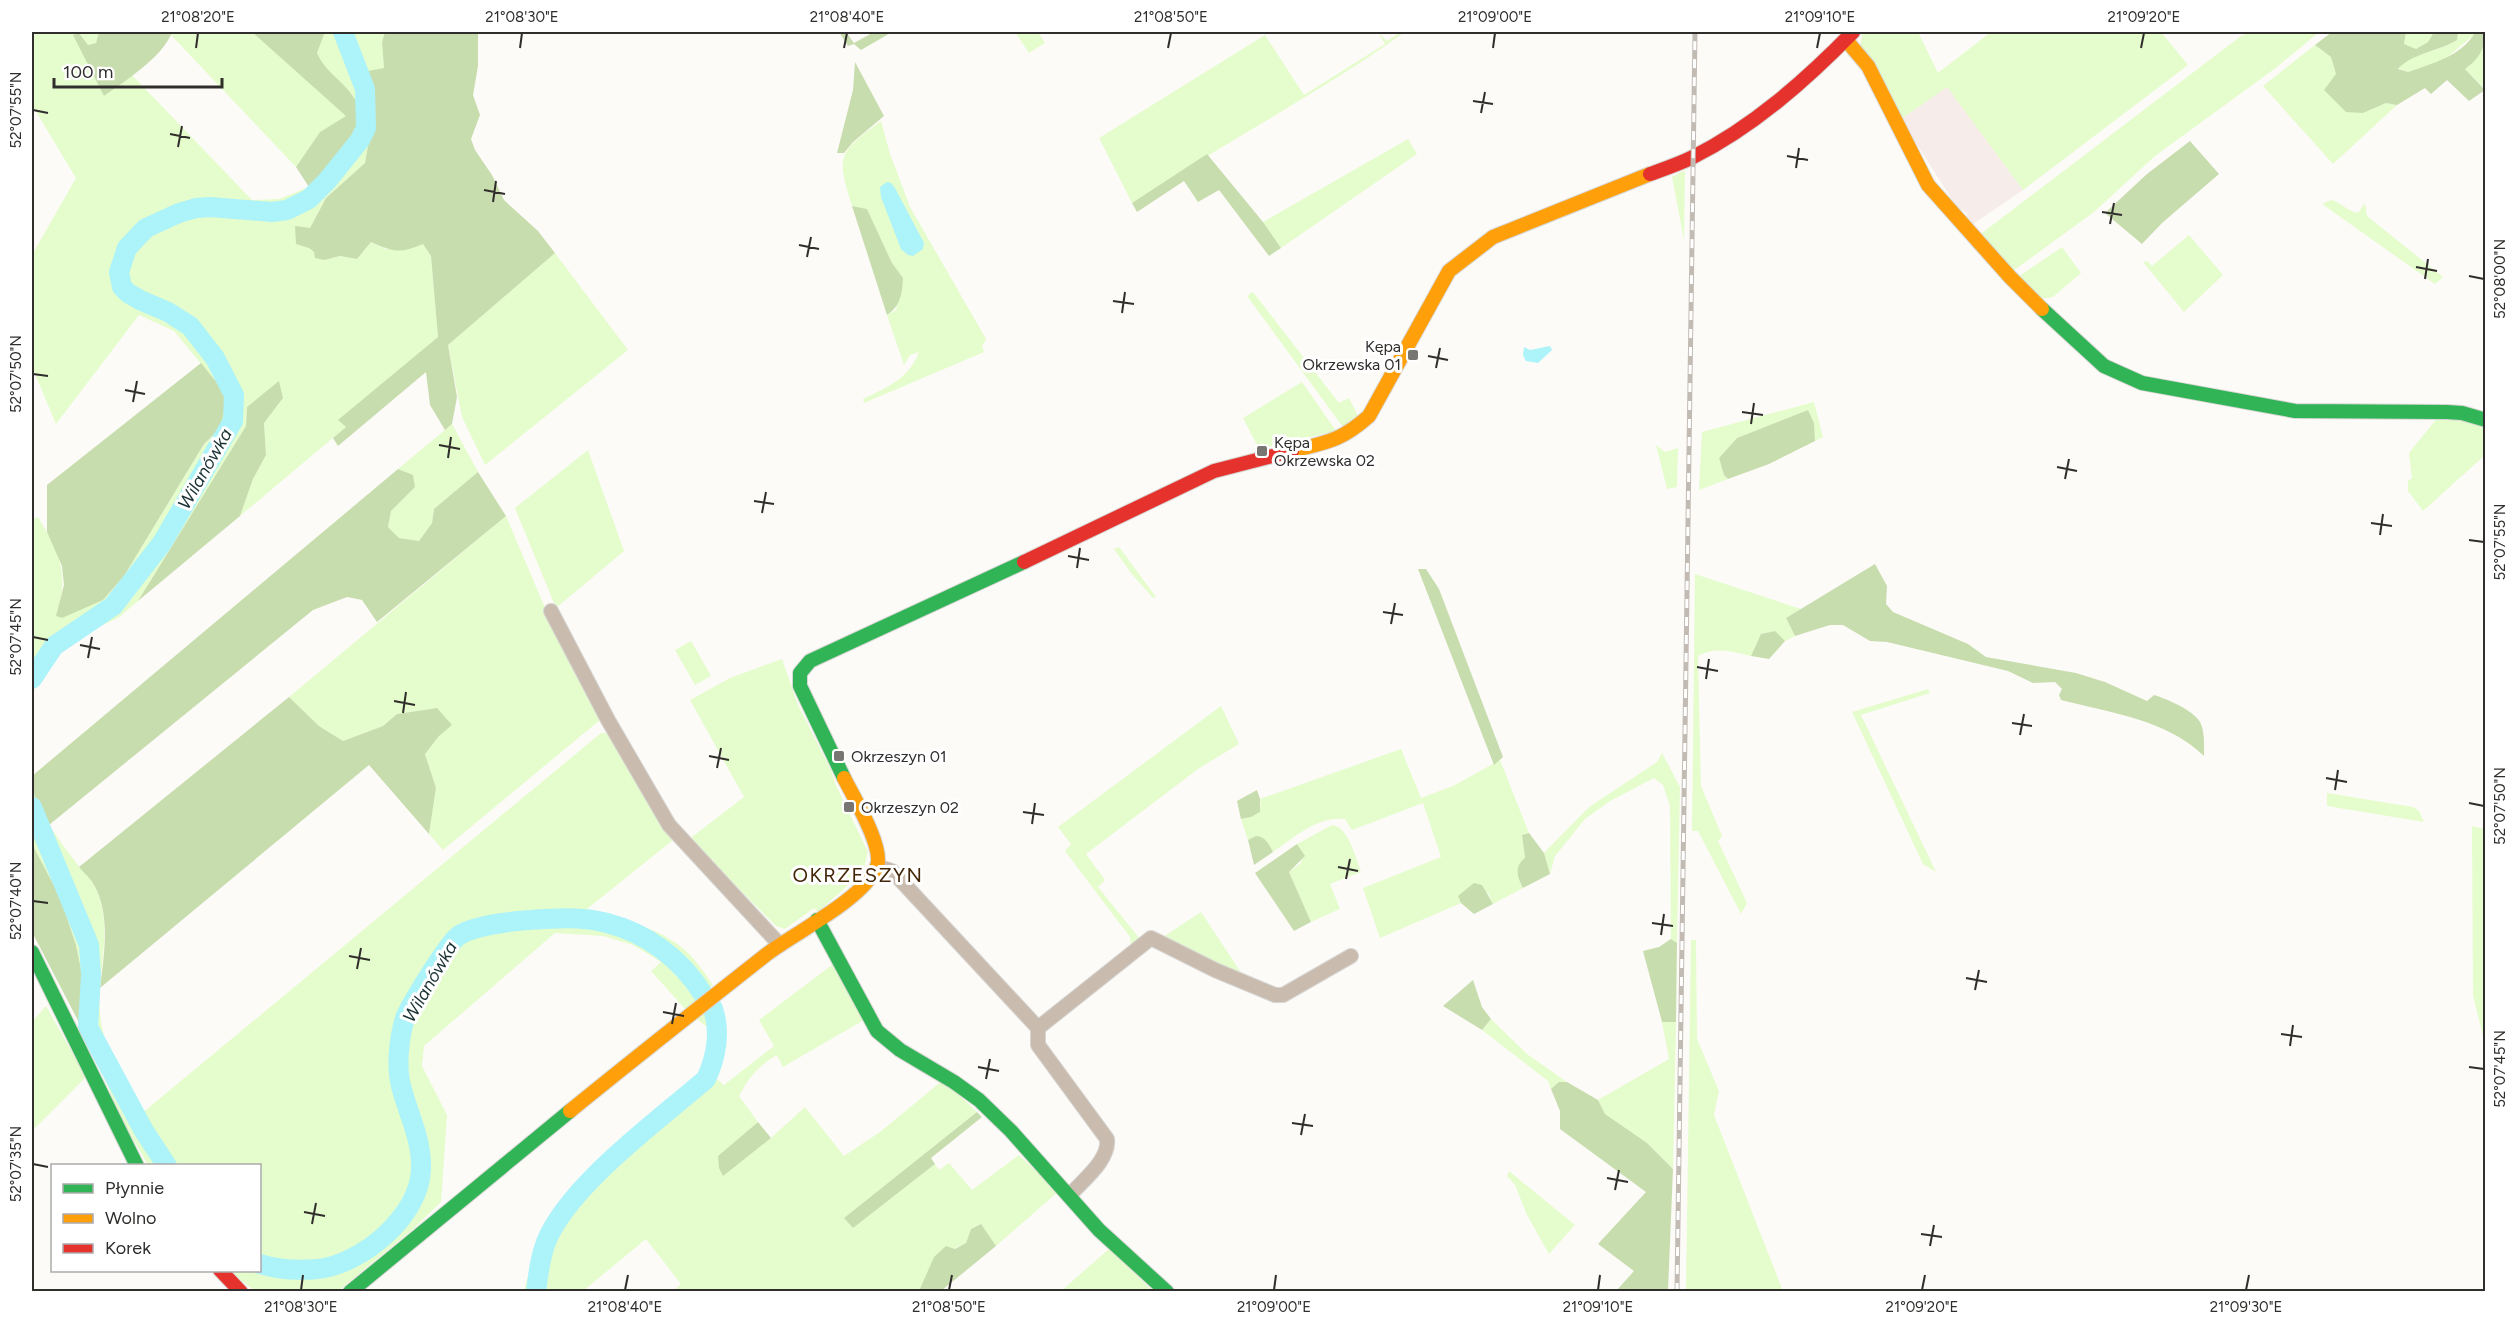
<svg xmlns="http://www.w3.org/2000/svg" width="2517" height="1323" font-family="Figtree,sans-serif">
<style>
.commercial{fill:#f6ece9}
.green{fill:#e5fccc}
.forest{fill:#c8ddae}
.water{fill:#adf3fa}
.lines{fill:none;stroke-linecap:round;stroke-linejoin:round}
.river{stroke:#adf3fa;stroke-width:20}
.street-casing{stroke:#d7d6d4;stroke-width:16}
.fast-casing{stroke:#d7d6d4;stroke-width:16}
.slow-casing{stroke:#d7d6d4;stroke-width:16}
.jam-casing{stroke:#d7d6d4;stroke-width:16}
.street{stroke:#c9bcae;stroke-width:14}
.fast{stroke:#30b455;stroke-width:14}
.slow{stroke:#ff9f0a;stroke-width:14}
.jam{stroke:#e5322d;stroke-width:14}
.rail-casing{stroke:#c2bbb4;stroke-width:5}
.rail{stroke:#fff;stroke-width:3;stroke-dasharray:9;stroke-linecap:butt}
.ticks{fill:none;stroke:#302e2c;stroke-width:2}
.poi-dot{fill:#787673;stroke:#fff;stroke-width:2}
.labels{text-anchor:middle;stroke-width:6;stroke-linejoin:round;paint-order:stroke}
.poi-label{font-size:16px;fill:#302e2c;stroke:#fff;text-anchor:start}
.water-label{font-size:18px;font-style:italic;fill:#1c3336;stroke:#fff}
.quarter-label{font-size:20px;letter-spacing:1.5px;fill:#432609;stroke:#fff}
.neatline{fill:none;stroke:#302e2c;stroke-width:2}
.ticks-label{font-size:15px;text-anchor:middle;fill:#302e2c}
</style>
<rect width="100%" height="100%" fill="#fdfbf8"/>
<!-- commercial -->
<polygon class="commercial" points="1947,86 2023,190 1973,224 1967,217 1967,213 1956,206 1901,119"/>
<!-- green -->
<g class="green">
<path d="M36,32H99L96,43L88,45L79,33L104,96L132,75L252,200L279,199L309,187L346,148L353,96L323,67L317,53L325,32H385L382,42L384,68L364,73L374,112L365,163L326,198L310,228L309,248L324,260L340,256L357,259L371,242L386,249L423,244L431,256L438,337L339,420L346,427L240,516L253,479L266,455L264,423L283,398L279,382L247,407L246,426L138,601L118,618L89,631L61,652L35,687L32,698V585L34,564L32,520L38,517C60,554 70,574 56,616L103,600L124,576L204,444L219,431L226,394L174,331L139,315L56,424L32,367V255L76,178L32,105V41Z"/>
<polygon points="172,32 252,32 347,116 320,132 296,167 171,35"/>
<polygon points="1015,32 1038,32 1045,43 1029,53"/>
<path d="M1378,32L1387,41L1401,32H1405C1318,94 1222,144 1132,203L1099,138L1265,35L1304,95L1385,44Z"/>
<polygon points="1863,32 1918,32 1938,73 1991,32 2161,32 2188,65 2023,190 1947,87 1901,119 1860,45"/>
<polygon points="2251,32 2319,32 2277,67 2155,156 2094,212 2013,271 1978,236 2241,36"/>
<polygon points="2406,32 2434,32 2428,42 2416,49 2404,44"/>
<path d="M2458,32H2475V34L2444,60L2408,72L2398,68C2412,53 2439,52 2457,40Z"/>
<path d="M2485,32V89L2465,69C2479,59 2485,48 2485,32Z"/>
<polygon points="2315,45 2331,57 2336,74 2363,113 2386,103 2397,105 2333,164 2263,86"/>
<path d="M881,121L890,154L910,207L986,339L982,346L984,352L864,403L863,399C887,387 909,379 919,352L910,355L904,365L887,315L896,310L903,278L892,263L867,209L852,206C836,155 838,153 881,121Z"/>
<polygon points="1408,139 1417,154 1281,248 1263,222"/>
<polygon points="1685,170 1684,240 1672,177"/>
<path d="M2331,200C2341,202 2348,212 2358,213L2365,203L2367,216L2443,277L2435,284L2322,204Z"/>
<polygon points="2189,235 2223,275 2184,312 2143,262 2147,261 2152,266"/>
<polygon points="2062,247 2081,273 2053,297 2041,299 2018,277"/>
<polygon points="555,253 628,350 485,465 462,417 448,345"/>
<polygon points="1253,292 1339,403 1349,398 1358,416 1343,427 1247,296"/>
<polygon points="1302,382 1336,431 1259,449 1243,418"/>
<polygon points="1814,402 1823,437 1815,441 1814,423 1808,410 1737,438 1719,458 1724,475 1728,479 1699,490 1702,432"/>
<polygon points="2438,417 2485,425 2485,455 2423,511 2408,491 2408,481 2412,478 2409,453"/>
<polygon points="452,424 478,472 434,509 432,523 419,541 399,538 388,527 391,511 415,487 412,475 398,469"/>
<polygon points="1656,445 1665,452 1678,448 1677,487 1667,489"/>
<polygon points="588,450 624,551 556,608 515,508"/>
<polygon points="506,516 548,615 600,720 443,850 429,834 436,788 425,754 439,736 437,708 397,714 383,726 343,741 319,726 289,697"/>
<polygon points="1119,547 1156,597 1153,598 1131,573 1114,549"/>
<path d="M1695,574L1801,609L1786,618L1795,636L1785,641L1774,631L1761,634L1751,656C1732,652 1716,646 1698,656L1701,786L1722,836L1718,841L1747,903L1741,914L1698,831H1692Z"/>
<polygon points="691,641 711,676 695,685 675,650"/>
<polygon points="782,659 798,705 831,770 835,783 868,852 863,872 818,912 814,908 785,929 776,926 714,864 713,859 707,861 688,840 744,797 690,700 730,678"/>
<polygon points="1928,689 1930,693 1861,715 1936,872 1923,864 1852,712"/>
<polygon points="1221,706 1239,744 1198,769 1086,854 1105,880 1098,887 1140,939 1131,947 1130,937 1065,851 1071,844 1058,827"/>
<path d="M601,733H605L613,738L673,840L582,913C619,919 658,925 687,952C697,961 705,974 713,985L686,1010L651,971L661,962L633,945L603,936L555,933L424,1046L422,1066L447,1115L441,1202L413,1229L338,1291H255L229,1271L260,1270V1166L148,1165L122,1120L86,1036L82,1006L84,984L76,945L60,897L32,844V787C40,816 60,841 78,865C83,872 91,879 95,887C116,930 94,977 101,1022C107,1056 124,1085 141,1114Z"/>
<path d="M1401,749L1421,798L1453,786L1500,760L1529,833L1522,835L1525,858L1519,880L1523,888L1493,904L1488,893L1459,896L1461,903L1380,938L1363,888L1441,857L1423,803L1352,830L1345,819C1317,816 1295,837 1273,852L1267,842L1256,836L1248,840L1241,819L1251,817L1261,806L1260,799Z"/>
<polygon points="1662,753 1680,787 1677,943 1671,939 1670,806 1663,785 1654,778 1610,801 1585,819 1555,856 1550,874 1544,853 1589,807 1657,762"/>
<polygon points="2327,793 2413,807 2419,811 2424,822 2327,806"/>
<path d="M1332,825C1349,827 1356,859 1361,872L1330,884L1340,909L1311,922L1289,872L1300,864L1304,856L1297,844Z"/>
<polygon points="2472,826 2485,829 2485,1044 2473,996"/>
<polygon points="1201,912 1244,977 1160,939"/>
<polygon points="1691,940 1696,940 1697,1039 1719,1091 1714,1115 1783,1291 1686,1291"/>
<path d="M836,962L864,1020L783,1067L777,1055C758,1066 749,1077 739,1096L758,1122L718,1156L723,1175L771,1138L805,1107L844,1156L880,1132L943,1080L977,1112L844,1218L853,1228L935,1164L939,1170L949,1163L972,1190L1019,1155L1058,1192L996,1246L980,1224L971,1229L966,1243L934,1258L919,1291H673L681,1284L646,1239L583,1291L524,1292L532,1259L555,1213L573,1192L674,1099L697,1075L705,1063L709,1051L708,1028L697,1019L718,1001C724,1026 726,1054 712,1075L724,1085L774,1046L759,1020Z"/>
<polygon points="46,1006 86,1077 32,1131 32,1022"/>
<polygon points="1491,1019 1527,1054 1567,1082 1559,1082 1551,1089 1548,1081 1482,1030"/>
<polygon points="1662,1022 1676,1022 1673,1169 1647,1143 1605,1114 1598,1100 1669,1059"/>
<polygon points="1509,1171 1575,1225 1549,1254 1527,1215 1515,1185 1507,1176"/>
<polygon points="1109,1249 1154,1292 1060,1292"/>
</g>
<!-- forest -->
<g class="forest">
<path d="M99,32H172C163,57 125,81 104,96L73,35L79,33L88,45L96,43Z"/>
<path d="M252,32H325L317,53C326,73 341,79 352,95C377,129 329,164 309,187L296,167L320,132L346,116Z"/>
<path d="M385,32H478V66L473,95L480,115L471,139L475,150L492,175L504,200L538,231L555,253L448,345L457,397L452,424L445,430L430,405L426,372L338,446L333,438L346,427L338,420L438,337L431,256L423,244C399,254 394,252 371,242L357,259L340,256L324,260L315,258L314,252L309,248L296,244L295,226L310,228L326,198L365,163L374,112L363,72L384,68L382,42Z"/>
<polygon points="839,32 846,32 854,43 874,32 892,32 861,50 854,44 848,46"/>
<path d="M2332,32H2406L2404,44L2416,49L2428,42L2434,32H2458L2457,40C2440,51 2410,54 2398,69L2408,72C2431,64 2464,55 2475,32H2485C2485,49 2479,59 2465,69L2485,90L2469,101L2447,80L2431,94L2425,88L2397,105L2386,103L2363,113L2346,112L2324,90L2336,74L2331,57L2315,45Z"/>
<polygon points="855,62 884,116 853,142 844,153 837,153 853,90"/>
<polygon points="2190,141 2219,174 2162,223 2142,244 2105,213 2147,174"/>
<polygon points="1207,154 1263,222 1281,248 1269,256 1219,190 1198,202 1184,181 1137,212 1132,203"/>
<path d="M852,206L867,209L892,263L903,278C902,293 901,306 887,315Z"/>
<path d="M201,363L226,394C223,420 224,426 204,444L124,576L103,600L62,618L56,616L64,585L62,566L47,532V485Z"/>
<polygon points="279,381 283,398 264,423 266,455 253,479 240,516 138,601 246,426 247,407"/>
<polygon points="1808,410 1814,423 1815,441 1769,464 1728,479 1724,475 1719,458 1737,438"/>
<path d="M398,469L413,475L415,487L391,511L388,527L399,538L419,541L432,523L434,509L478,472L506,516L377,622L362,600L347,597L313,610L49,825C40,809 31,795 32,776Z"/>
<path d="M1875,564L1887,586L1886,604L1893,612L1968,644L1986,657L2076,673L2105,682L2147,701L2154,695C2167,699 2193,710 2200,722C2205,732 2204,745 2204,756C2166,719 2110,713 2061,700L2059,695L2062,689L2055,682L2033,683L2008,671L1887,642L1870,641L1843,625H1830L1795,636L1786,618Z"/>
<polygon points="1418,569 1426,569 1439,589 1503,757 1494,765"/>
<polygon points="1775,631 1785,641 1769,659 1751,656 1761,634"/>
<path d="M289,697L319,726L343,741L383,726L397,714L437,708L452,725L439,736L425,754L436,788L429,834L369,765L100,988C104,955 111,915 94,885C91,879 84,873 79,867Z"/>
<polygon points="1257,790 1260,799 1260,812 1251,817 1241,819 1237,801"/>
<path d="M1529,833L1544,853L1550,874L1523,888C1517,877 1514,866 1525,858L1522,835Z"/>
<path d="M1256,836C1266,837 1269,844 1273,852L1254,865L1248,840Z"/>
<polygon points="32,844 60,897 76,945 84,984 82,1006 86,1036 32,932"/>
<polygon points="1297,844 1305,856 1289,872 1311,922 1294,931 1255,873"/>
<polygon points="1474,883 1482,885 1493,904 1474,914 1461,903 1458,896"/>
<polygon points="1671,939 1677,943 1676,1022 1662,1022 1643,951 1659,947"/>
<polygon points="1473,980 1482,1007 1491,1019 1482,1030 1443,1006"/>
<polygon points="1559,1082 1567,1082 1598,1100 1605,1114 1647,1143 1673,1169 1668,1291 1616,1291 1634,1271 1598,1244 1646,1192 1560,1129 1560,1111 1551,1089"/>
<polygon points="977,1112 982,1117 931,1158 935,1164 853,1228 844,1218"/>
<polygon points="758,1122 771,1138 723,1176 719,1168 718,1156"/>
<polygon points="981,1224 996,1246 941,1291 919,1291 934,1257 946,1246 955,1249 966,1243 971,1229"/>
</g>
<!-- water -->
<g class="water">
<polygon points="887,182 891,183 895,188 924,243 923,249 913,256 908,255 901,249 881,197 880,187"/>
<polygon points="1550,346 1552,350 1538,363 1526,361 1523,355 1524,347 1530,350"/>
</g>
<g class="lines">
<!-- river -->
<g class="river">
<polyline points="32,679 54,646 113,606 162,543 233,421 234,395 215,358 190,326 168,312 140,300 128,293 122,287 119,272 127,248 146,228 179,213 196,208 210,207 272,212 287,210 309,199 327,181 360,140 366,128 365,89 343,32"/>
<polyline points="32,807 89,945 91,975 88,1027 144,1131 167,1166"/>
<path d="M260,1264C279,1270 297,1271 318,1269C362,1264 420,1216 421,1169C422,1139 408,1114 401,1086C396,1066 399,1038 405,1018C411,1003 445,949 456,938C467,927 501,923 517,921C546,919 578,915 607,923C647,933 681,959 703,994C706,998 711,1004 713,1009C721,1032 716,1058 706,1079C659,1120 569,1185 546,1242C540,1258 538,1275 536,1292"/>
</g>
<!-- street casing -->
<g class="street-casing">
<g id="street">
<polyline points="551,611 608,720 669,825 780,945"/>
<path d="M877,866L892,871L1038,1028V1045L1107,1139C1110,1160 1082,1181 1069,1196"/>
<polyline points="1038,1028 1151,938 1215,970 1275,995 1283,995 1351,956"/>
</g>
</g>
<!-- fast casing -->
<g class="fast-casing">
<g id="fast">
<polyline points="2042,309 2104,366 2142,383 2295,411 2447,412 2462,413 2486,420"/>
<polyline points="844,778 800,686 800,673 810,661 1024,562"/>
<polyline points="817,920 877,1031 900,1050 954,1082 979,1100 1011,1131 1099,1230 1167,1292"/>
<polyline points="32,952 137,1166"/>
<polyline points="350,1292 570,1111"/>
</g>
</g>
<!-- slow casing -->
<g class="slow-casing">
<g id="slow">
<polyline points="1846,40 1868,66 1928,185 2010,277 2042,309"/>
<path d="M1292,451C1327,442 1341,441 1369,416L1449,271L1493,237L1650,174"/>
<path d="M570,1111C635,1058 701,1006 767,954C796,932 864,899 877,866C884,847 853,796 844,778"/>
</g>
</g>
<!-- jam casing -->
<g class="jam-casing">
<g id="jam">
<path d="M1650,174C1664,169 1679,164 1693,157C1753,127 1806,80 1853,32"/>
<polyline points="1024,562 1214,471 1292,451"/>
<polyline points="220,1270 241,1292"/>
</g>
</g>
<!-- street -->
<use href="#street" class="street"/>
<!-- fast -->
<use href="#fast" class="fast"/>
<!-- slow -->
<use href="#slow" class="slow"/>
<!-- jam -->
<use href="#jam" class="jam"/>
<!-- rail casing -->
<g class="rail-casing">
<polyline id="rail" points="1677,1292 1695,32"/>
</g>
<!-- rail -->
<use href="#rail" class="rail"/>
</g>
<!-- ticks -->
<path class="ticks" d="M196,48L198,33M520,48L522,33M844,48L847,33M1168,48L1171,33M1493,48L1495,33M1817,48L1820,33M2141,48L2144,33M1473,101L1493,104M33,110L48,113M1481,113L1485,92M170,134L190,138M178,147L182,126M1787,156L1808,160M1796,168L1799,148M484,190L505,194M493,202L496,181M2102,212L2122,215M2110,224L2114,203M799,245L819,249M807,257L811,237M2416,267L2437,271M2469,276L2484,279M2425,279L2428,259M1113,301L1134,304M1122,313L1125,292M1428,356L1448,360M1436,368L1440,348M33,374L48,376M125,390L145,394M133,402L137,381M1742,412L1763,415M1751,424L1754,403M439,445L460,449M448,458L451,437M2057,467L2077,471M2065,479L2069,459M754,501L774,504M762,513L766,492M2371,523L2392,526M2380,535L2383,514M2469,540L2484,542M1068,556L1089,560M1077,568L1080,548M1383,612L1403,615M1391,624L1395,603M33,637L48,640M80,645L100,649M88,658L92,637M1697,667L1718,671M1706,679L1709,659M394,701L415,705M403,713L406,692M2012,723L2032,726M2020,735L2024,714M709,756L729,760M717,768L721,748M2326,778L2347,782M2335,790L2338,770M2469,803L2484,806M1023,812L1044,815M1032,824L1035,803M1338,867L1358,871M1346,879L1350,859M33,901L48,903M1652,923L1673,926M1661,935L1664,914M349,956L370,960M357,969L361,948M1966,978L1987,982M1975,990L1979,970M663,1012L684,1016M672,1024L676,1003M2281,1034L2302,1037M2290,1046L2293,1025M978,1067L999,1071M2469,1067L2484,1069M986,1079L990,1059M1292,1123L1313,1126M1301,1135L1305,1114M33,1164L48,1167M1607,1178L1628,1182M1615,1190L1619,1170M304,1212L325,1216M312,1224L316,1203M1921,1234L1942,1237M1930,1246L1934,1225M301,1290L303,1275M625,1290L628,1275M949,1290L952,1275M1274,1290L1276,1275M1598,1290L1600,1275M1922,1290L1925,1275M2246,1290L2249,1275"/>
<!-- markers -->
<g class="poi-dot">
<rect x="1407" y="349" width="12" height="12" rx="3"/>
<rect x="1256" y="445" width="12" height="12" rx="3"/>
<rect x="833" y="750" width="12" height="12" rx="3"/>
<rect x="843" y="801" width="12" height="12" rx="3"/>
</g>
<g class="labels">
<!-- poi labels -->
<g class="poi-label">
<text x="1401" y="352" text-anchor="end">Kępa<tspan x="1401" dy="18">Okrzewska 01</tspan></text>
<text x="1274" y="448">Kępa<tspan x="1274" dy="18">Okrzewska 02</tspan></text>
<text x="851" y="762">Okrzeszyn 01</text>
<text x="861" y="813">Okrzeszyn 02</text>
</g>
<!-- water labels -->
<g class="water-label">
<text transform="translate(205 469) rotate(-60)" y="6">Wilanówka</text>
<text transform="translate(430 982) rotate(-60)" y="6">Wilanówka</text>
</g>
<!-- quarter labels -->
<g class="quarter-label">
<text x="858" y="882">OKRZESZYN</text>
</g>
</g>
<!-- border -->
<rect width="2517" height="1323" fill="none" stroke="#ffffff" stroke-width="66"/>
<!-- legend -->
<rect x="51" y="1164" width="210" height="108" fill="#ffffff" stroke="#acabab" stroke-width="1.5"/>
<rect x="63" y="1184" width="30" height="9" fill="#30b455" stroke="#acabab" stroke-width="1.5"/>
<text x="105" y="1194" font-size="18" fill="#302e2c">Płynnie</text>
<rect x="63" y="1214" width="30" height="9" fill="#ff9f0a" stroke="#acabab" stroke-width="1.5"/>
<text x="105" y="1224" font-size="18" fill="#302e2c">Wolno</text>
<rect x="63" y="1244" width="30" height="9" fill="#e5322d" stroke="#acabab" stroke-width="1.5"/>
<text x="105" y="1254" font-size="18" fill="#302e2c">Korek</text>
<!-- scale -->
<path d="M54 78v9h168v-9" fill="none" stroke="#302e2c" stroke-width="3"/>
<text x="63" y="78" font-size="18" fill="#302e2c" stroke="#ffffff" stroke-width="4.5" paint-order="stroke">100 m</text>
<rect x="33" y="33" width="2451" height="1257" class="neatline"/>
<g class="ticks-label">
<text x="198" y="22">21°08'20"E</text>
<text x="522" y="22">21°08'30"E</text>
<text x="847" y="22">21°08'40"E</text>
<text x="1171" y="22">21°08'50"E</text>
<text x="1495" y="22">21°09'00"E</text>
<text x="1820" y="22">21°09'10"E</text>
<text x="2144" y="22">21°09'20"E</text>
<text transform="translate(16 110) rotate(-90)" y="5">52°07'55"N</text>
<text transform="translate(2500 279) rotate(-90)" y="5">52°08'00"N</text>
<text transform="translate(16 374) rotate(-90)" y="5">52°07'50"N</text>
<text transform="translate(2500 542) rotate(-90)" y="5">52°07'55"N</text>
<text transform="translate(16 637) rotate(-90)" y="5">52°07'45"N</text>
<text transform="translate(2500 806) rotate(-90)" y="5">52°07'50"N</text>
<text transform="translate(16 901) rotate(-90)" y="5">52°07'40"N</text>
<text transform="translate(2500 1069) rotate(-90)" y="5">52°07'45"N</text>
<text transform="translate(16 1164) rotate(-90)" y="5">52°07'35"N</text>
<text x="301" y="1312">21°08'30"E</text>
<text x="625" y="1312">21°08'40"E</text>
<text x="949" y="1312">21°08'50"E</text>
<text x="1274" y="1312">21°09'00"E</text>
<text x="1598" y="1312">21°09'10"E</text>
<text x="1922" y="1312">21°09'20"E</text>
<text x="2246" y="1312">21°09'30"E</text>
</g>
</svg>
